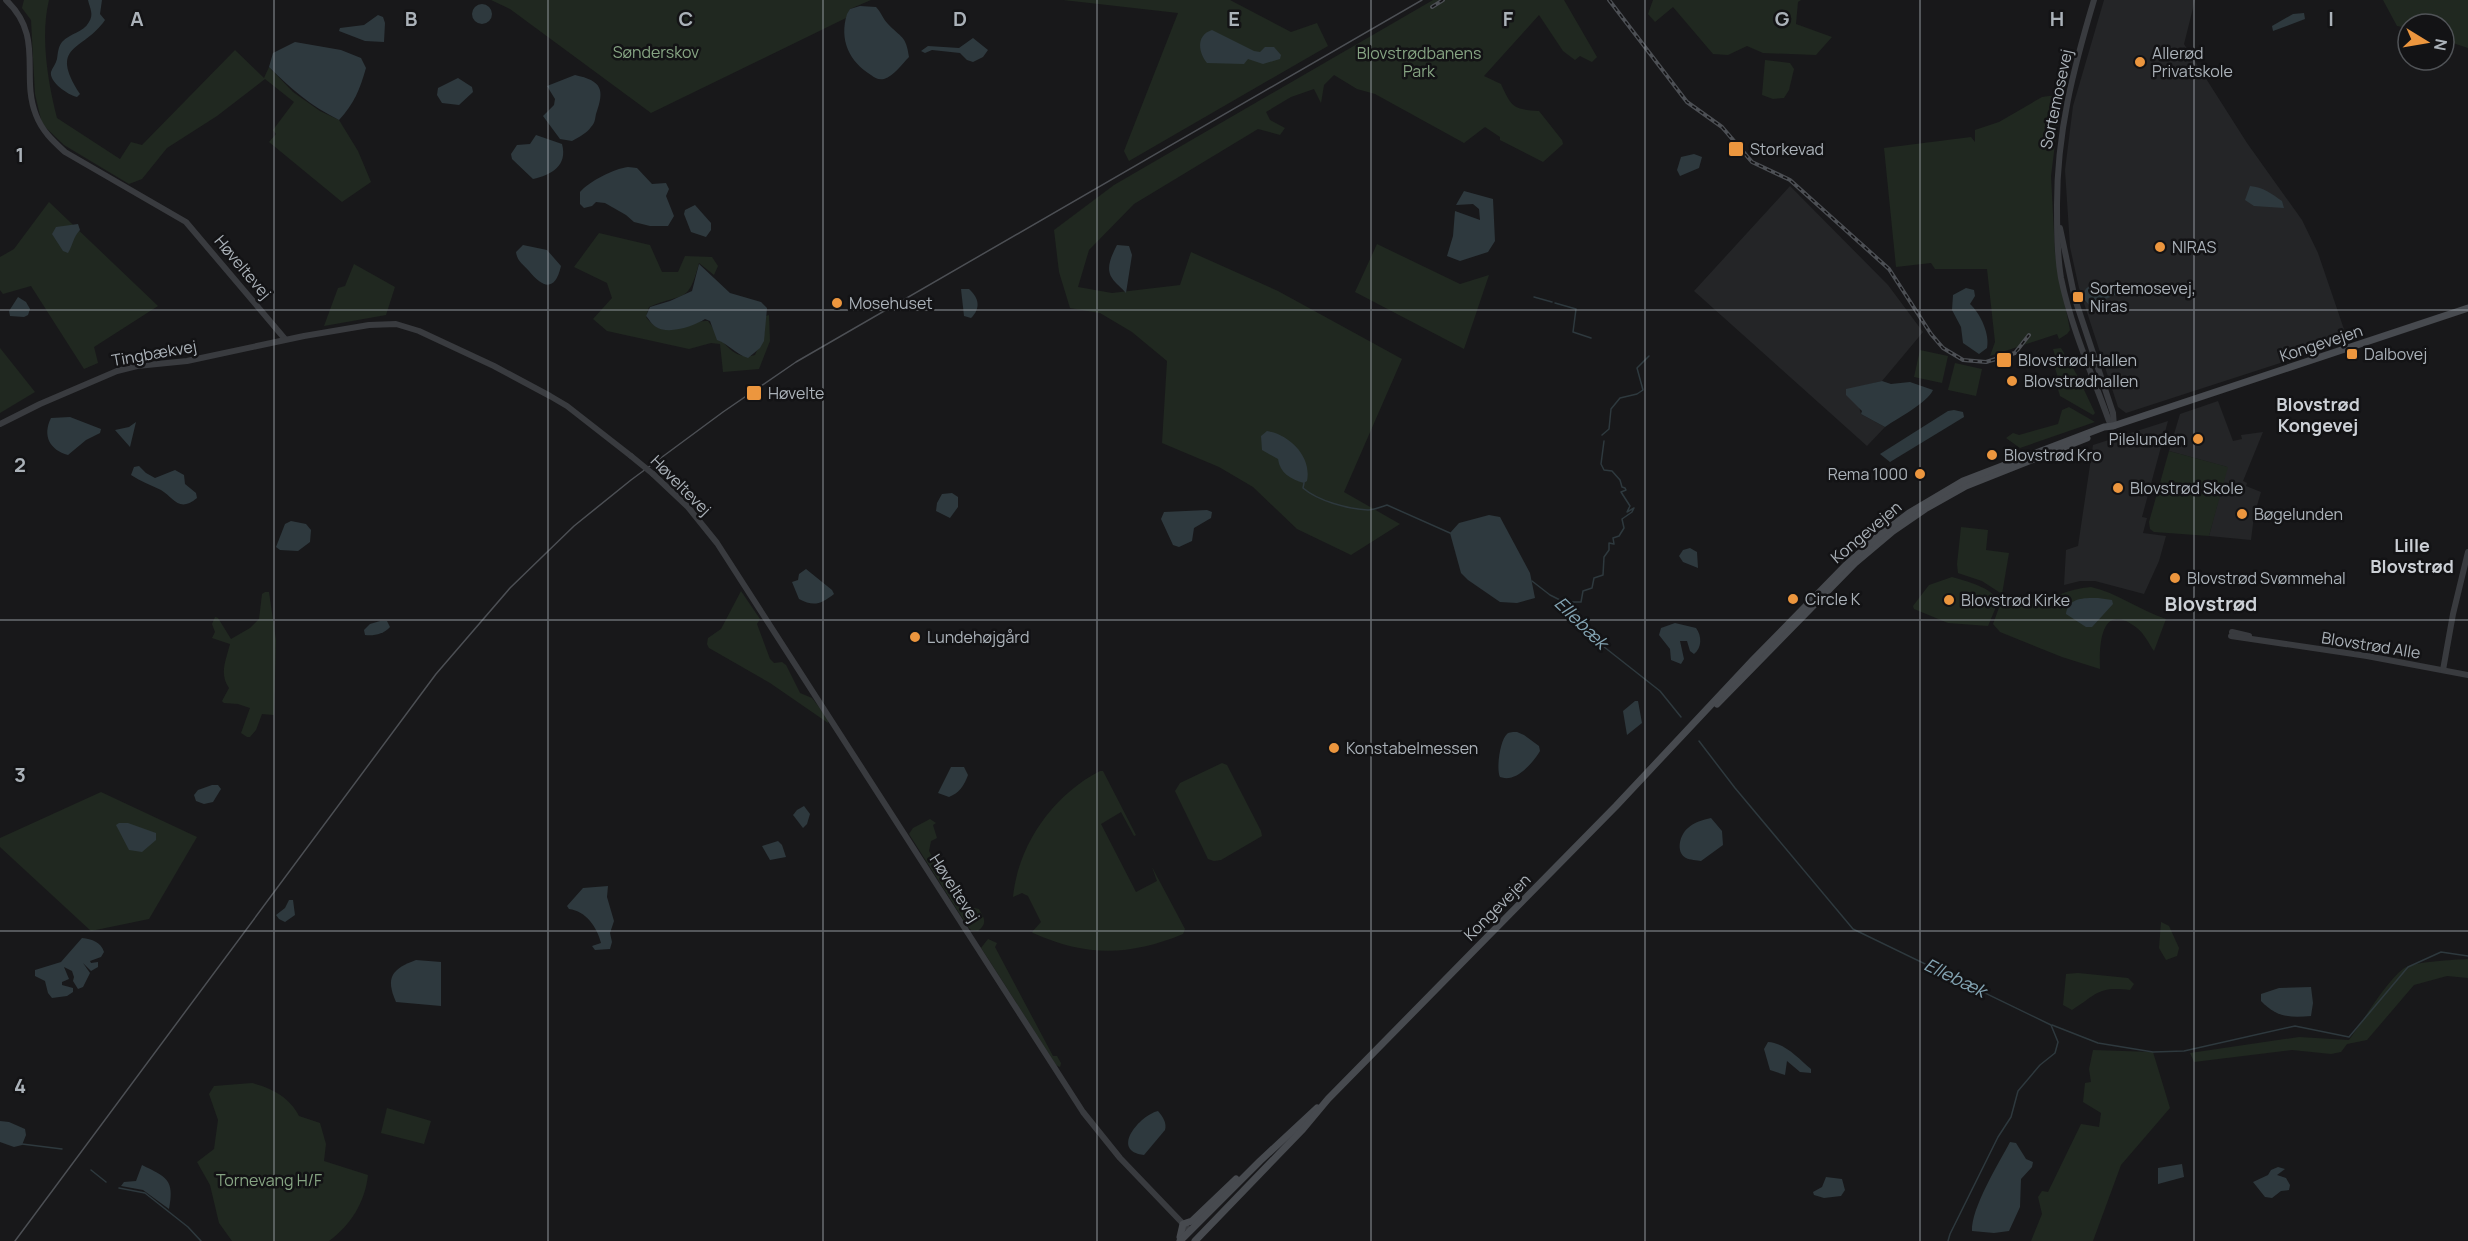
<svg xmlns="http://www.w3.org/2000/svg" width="2468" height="1241" font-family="Manrope,sans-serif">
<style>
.built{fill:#242527}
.green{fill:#202820}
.water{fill:#2e393e}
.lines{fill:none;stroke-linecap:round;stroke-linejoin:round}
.stream{stroke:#2e393e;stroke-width:1.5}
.tertiary{stroke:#393b3f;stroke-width:6}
.secondary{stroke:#474a4f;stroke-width:7}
.tram{stroke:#4c4f54;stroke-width:1.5}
.rail-casing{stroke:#4c4f54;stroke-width:4}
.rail{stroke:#131315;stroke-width:1.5;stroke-dasharray:4.5;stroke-linecap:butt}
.tertiary-bridge{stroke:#393b3f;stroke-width:6}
.grid{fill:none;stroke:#abb2b9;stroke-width:1.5;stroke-opacity:0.55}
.poi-dot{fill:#ec963e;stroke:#131315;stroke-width:2}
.labels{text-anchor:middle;stroke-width:5;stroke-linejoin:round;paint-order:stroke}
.park-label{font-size:16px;fill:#86a483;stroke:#131315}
.poi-label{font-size:16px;fill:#abb2b9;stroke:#131315;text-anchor:start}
.street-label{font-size:16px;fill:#abb2b9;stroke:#131315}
.neighbourhood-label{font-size:18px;font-weight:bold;fill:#ccd0d6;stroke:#131315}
.water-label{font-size:18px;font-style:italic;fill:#83a4b3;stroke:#131315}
.quarter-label{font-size:20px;font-weight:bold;fill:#ccd0d6;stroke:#131315}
.grid-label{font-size:20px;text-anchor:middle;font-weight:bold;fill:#abb2b9;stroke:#131315;stroke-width:5;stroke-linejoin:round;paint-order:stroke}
</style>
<rect width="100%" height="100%" fill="#18181a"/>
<!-- built -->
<g class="built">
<polygon points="2104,0 2195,0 2184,44 2247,143 2302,220 2318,253 2348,341 2126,413 2118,407 2079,288 2070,247 2065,170 2073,106"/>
<polygon points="1790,186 1888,285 1923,332 1882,381 1854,388 1861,414 1885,427 1867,446 1694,291"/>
<polygon points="2218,401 2233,441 2242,439 2241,435 2263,432 2243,481 2247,483 2246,486 2261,492 2254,516 2251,540 2209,536 2227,467 2169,451 2180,414"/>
<polygon points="2168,421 2142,517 2147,518 2143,533 2166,536 2159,561 2144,594 2095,581 2080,581 2064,585 2066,550 2078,546 2093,445"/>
</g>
<!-- green -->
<g class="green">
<path d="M24,0H49C40,36 48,83 57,118L120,159L131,142L142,145L235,50L264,78L269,67L293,92L320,111L339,120L358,151L371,182L342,202L269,142L276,134L273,130L294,102L265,79L217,116L167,148L142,179L129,184L64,145L42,124L35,94L31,20L22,8Z"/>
<polygon points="491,0 871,0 850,9 846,18 651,113 510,9"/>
<polygon points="1063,0 1230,0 1291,32 1317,23 1328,46 1129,161 1124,151 1178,13"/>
<path d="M1433,0H1564L1597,57L1592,62L1580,56L1575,60L1563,51L1539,15L1484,76L1501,84C1512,108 1513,109 1539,111L1562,140L1563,144L1543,162L1500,140V137L1485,127L1464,143L1375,94L1357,89L1334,75L1324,85L1321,103L1314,89L1291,97L1266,112L1270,120L1285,128L1280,135L1258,129L1134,204L1089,250L1078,287L1112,293L1180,285L1191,252L1278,291L1402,359L1344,492L1400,524L1351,555L1297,529L1253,487L1219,467L1162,443L1167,361L1132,332L1100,313L1070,308L1059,272L1054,230L1114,185Z"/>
<polygon points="1653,0 1801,0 1798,2 1796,24 1832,37 1816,55 1763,53 1747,46 1728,55 1713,54 1673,7 1655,22 1648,14"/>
<polygon points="2383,0 2468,0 2468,48 2444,40 2444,24 2408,24 2408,28 2397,26"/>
<polygon points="1765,60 1790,63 1794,69 1789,90 1784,98 1773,99 1762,95"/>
<polygon points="2049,96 2055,96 2060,104 2051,176 2055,253 2070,330 2067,334 2059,339 2057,334 1990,356 1995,342 1987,269 1935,269 1931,263 1896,267 1884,148 1971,137 1975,142 1975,130 1999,122 2042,97"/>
<polygon points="49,202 158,306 94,347 98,363 84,369 31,286 3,294 0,290 0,257 14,249"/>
<path d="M599,233L650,245L662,272H678L685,256L712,257L718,266L714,275L699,263C688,305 684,292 649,307L646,317C666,344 684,319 708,321C720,337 732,362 755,355L765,331L763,317L769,315L770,341L759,369L723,372L720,344L711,343L689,349L607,331L593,319L612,298L607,283L574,267Z"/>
<polygon points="1377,244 1460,284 1489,275 1464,349 1355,292"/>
<polygon points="354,264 395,287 386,315 324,326 338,288 345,286"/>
<polygon points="0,348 35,392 0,413"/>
<polygon points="2061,348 2077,375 2095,413 2093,415 2060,396 2056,383 2059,381 2055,368 2058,365 2053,349"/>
<polygon points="1920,350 1948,356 1942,383 1914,377"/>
<polygon points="1955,363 1982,369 1976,396 1948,390"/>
<polygon points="2069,407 2095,422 2020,448 2006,438 2013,433 2019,435 2058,424 2062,410"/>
<polygon points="2169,451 2228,467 2209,536 2154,532 2150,529 2149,522"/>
<polygon points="1961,527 1988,530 1986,550 2009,553 2002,594 1982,581 1958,573 1957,564"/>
<path d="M1952,577C1965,581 1993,587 1998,602L1988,626L1948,623L1914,609L1913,606L1929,585Z"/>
<path d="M2091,587C2118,593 2139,610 2166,619L2154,651C2149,644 2144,633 2137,628C2101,600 2099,644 2100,669L2062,657L2000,632L1993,624L2001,602C2038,613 2056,589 2091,587Z"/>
<polygon points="741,591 760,619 757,624 770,659 774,663 782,662 786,665 800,693 812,698 829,720 828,723 770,683 709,648 707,644 708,638 721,629"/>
<path d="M265,592H269L276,640L274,715L262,714L256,730L250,737H247L241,733L250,708L238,704L224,703L222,701L229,688C219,674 226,660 230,644L212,638L215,632L212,624L215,617L218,618L231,639L250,628L259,619L262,594Z"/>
<polygon points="1222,763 1227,765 1261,831 1262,836 1221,860 1214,861 1208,859 1175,791 1180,783"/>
<path d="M1100,771H1103L1136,835L1134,836L1121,812L1101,824L1136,892L1157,881L1152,867L1185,929L1183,934C1129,956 1087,957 1033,933L1032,932L1041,922L1028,896L1022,893L1013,897C1018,845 1053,795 1100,771Z"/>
<polygon points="101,792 197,837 149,919 91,931 0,847 0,838"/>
<path d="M930,819L936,823L933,825L937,838L931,841L929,851L958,904L979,909C984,918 988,923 978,931L971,930L968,927L909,834L913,828Z"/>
<polygon points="2161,922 2169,926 2179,948 2177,956 2166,960 2159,948"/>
<polygon points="988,939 997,943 995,947 1053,1056 1057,1056 1061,1063 1060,1067 1056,1065 987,957 981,948"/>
<path d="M2468,959V978L2447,976L2414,985L2367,1040L2347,1044L2341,1052L2331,1054L2292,1050L2194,1062L2190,1053L2299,1037L2349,1040C2363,1021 2385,983 2403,969C2414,961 2454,960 2468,959Z"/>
<path d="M2078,973L2128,978L2134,984L2130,990C2098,986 2097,994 2072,1010L2063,1005L2066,974Z"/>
<polygon points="2093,1050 2153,1052 2170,1108 2121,1165 2093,1241 2031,1241 2042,1214 2038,1197 2042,1191 2048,1192 2081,1124 2099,1127 2101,1113 2083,1102 2085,1083 2091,1082 2089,1069"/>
<path d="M252,1083C273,1089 289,1097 299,1116L320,1123L326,1144L324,1161L368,1175C365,1202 351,1225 329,1241H232L219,1223L210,1185L197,1162L214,1149L218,1120L209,1094L214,1086Z"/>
<polygon points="387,1108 431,1121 424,1144 381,1133"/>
</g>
<!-- water -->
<g class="water">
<path d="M88,0H102L100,14L105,20C83,52 48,44 80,94L77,97C68,95 49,82 51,72C52,68 56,64 57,59C58,53 58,47 62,42C70,33 83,33 89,22C94,14 90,9 88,0Z"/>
<circle cx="482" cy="14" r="10"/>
<path d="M860,6L876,7C881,12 883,19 888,24C901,38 906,35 909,57C902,64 894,76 884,79C878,80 875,78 871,75C849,61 839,40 847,14L850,9Z"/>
<polygon points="2304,13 2305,19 2273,31 2272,26 2293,14"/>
<polygon points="378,15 383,17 385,23 384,42 365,41 339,31 340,28 364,25"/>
<path d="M1212,30L1254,51L1260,52L1265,47H1274L1281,55L1280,59L1263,64L1248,59L1244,64L1207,63C1198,52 1196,35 1212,30Z"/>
<polygon points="973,38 988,50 983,57 973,62 967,60 960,53 932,50 925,53 921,51 928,46 959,48"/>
<path d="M295,42L341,50L361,58L366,68C360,89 354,104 339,120C311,106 291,89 269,67L273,53Z"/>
<path d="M575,75C602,81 605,89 596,114C595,119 595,123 591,127C587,133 579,137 572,141L560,139L543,116L554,105L555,99L547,86Z"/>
<polygon points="458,78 472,87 473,92 459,105 442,103 437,95 438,88"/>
<path d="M536,135L562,144C568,166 551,175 533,179L512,159L511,154L517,145L530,144Z"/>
<polygon points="1694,154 1702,157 1699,168 1680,176 1677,170 1681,157"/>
<path d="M628,167L637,168L652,184L666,183L669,189L666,196L674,216L668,226H650L634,222L626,215L605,203L596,202L592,206L584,208L580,204V192C590,181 613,169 628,167Z"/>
<path d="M2250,186C2263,187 2272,194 2282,201L2284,208L2254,206L2245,200Z"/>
<polygon points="1464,191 1493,199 1495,241 1488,252 1460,261 1447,256 1453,236 1455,211 1480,220 1479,209 1473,204 1456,205"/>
<polygon points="695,205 711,223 711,230 706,237 691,232 684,214 685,210"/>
<path d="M78,224L80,230C73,237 73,245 68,253L63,251L52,234L56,227Z"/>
<path d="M523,245L547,250L561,266C555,292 543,288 529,271C523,264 517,261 516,252Z"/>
<path d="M1117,245L1129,246L1132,255L1126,293C1122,288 1115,283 1112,278C1105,268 1112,255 1117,245Z"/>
<path d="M699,264L730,293L761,302L767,308L764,341L760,348L748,358C735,354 729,344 717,340L710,321L705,319C694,326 669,335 656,327C652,325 649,319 646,316L650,307L670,301L692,291Z"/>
<path d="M2108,283L2118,288L2117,294L2090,306L2083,298C2084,283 2096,284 2108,283Z"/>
<path d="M1966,288L1974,290L1975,296L1970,304C1981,314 1990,335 1987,348L1979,354L1963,343L1961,327L1952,310L1953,295Z"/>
<path d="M961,289H969C979,298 981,308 971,318L964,316Z"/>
<polygon points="18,297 26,302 30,309 28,315 24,317 10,316 9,311"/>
<path d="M1882,381L1891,384L1910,382L1933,390C1927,403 1898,418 1885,427L1861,414L1862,411L1846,395V389Z"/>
<polygon points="1954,410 1963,412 1964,417 1890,462 1880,454 1948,411"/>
<path d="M70,417L101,429L100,433L86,440L68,455C50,450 42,436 51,418Z"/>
<polygon points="136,422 130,447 115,430 129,427"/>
<path d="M1267,431C1290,435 1312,457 1307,481L1304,483C1290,479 1280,473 1278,459L1262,450L1261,436Z"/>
<path d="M139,466L146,473L155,478L175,470L184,475L185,484L196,493L197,498C179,513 174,498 161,490C151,485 140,481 131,475L134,467Z"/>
<polygon points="952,493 958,497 958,507 950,518 936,511 937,503 942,494"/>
<polygon points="1207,510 1212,512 1211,518 1194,528 1192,541 1179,547 1173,545 1161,519 1164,512"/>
<polygon points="1489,515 1500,517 1530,573 1535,598 1517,603 1500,602 1468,580 1461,573 1450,533 1459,523"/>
<polygon points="291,521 306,524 311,530 310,542 298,551 280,550 276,547 285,524"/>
<polygon points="1690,548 1697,552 1698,568 1683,562 1679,556 1683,550"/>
<path d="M806,569L832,590L834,594C821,604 814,607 799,599L792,582L798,580L799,574Z"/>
<path d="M2098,598L2112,600L2113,604L2092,627H2086L2066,614C2068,597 2085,598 2098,598Z"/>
<path d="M380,621H387L390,627C384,634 374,636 365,635L364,630L370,624Z"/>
<path d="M1675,623L1696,628C1702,636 1702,648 1694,654L1690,651L1687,641H1680L1684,659L1681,664L1671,660L1670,649L1659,635L1661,628Z"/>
<polygon points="1635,701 1638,701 1642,723 1627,735 1623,711"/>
<path d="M1517,732L1524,735L1539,746L1540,751C1532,764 1516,783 1500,777C1496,769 1500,740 1507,734C1509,732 1514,732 1517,732Z"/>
<path d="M951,767H964L968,775C964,786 959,793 949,797L938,793Z"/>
<polygon points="212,785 218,785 221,789 213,802 204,804 196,801 194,795 198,790"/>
<polygon points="804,806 810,814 807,824 803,828 793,815 797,810"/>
<path d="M1711,818L1722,831L1723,845L1701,861C1697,860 1690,860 1686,858C1675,852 1680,834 1688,828C1694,822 1703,820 1711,818Z"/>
<polygon points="119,823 128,823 156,833 156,840 142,852 129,850 116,825"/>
<polygon points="778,841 782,845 786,857 770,860 762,846"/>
<path d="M608,886L607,897L614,921L610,933L612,942L610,949L595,950L592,946L601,943C597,927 586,911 569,909L567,906L583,888Z"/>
<polygon points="289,900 293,900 295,915 285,922 279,919 276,915 285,908"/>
<path d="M82,938C92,939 101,942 104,952L101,957L90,961L91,963L98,962V967L91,971L83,963L90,973L83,987L78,989L73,981L74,977L72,971L64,967L69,979L62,982V985L73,988V992L67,996L52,998L48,993L45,981L35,976V970L61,962Z"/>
<path d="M416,960L441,962V1006L396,1002C385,977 392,969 416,960Z"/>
<path d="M2311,987L2313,1003L2311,1016C2290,1018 2276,1017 2261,1001V994L2279,988Z"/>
<path d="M1768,1042C1785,1043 1798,1058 1811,1069V1073L1800,1072L1787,1061L1785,1075L1770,1070L1764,1049Z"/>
<path d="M1158,1111C1163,1117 1167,1123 1165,1130L1144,1155C1109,1151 1140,1115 1158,1111Z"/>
<polygon points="0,1121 9,1122 25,1129 26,1135 22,1145 14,1147 0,1142"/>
<path d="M2010,1142L2016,1143L2026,1159L2033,1162L2032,1167L2021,1179L2020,1207L2009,1231L1994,1233L1972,1231C1971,1208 1999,1163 2010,1142Z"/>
<polygon points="2182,1164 2184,1177 2158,1184 2158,1168"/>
<path d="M142,1165C166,1177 175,1179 169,1209L143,1190L121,1186L124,1182L136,1181Z"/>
<polygon points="2278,1167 2285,1169 2277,1175 2286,1178 2290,1185 2289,1190 2281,1191 2272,1198 2265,1197 2253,1182 2268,1175 2271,1170"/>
<polygon points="1826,1177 1842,1179 1845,1190 1841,1196 1824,1198 1814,1195 1813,1192 1822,1187"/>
</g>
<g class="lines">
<!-- stream -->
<g class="stream">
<polyline points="1534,297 1552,302"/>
<polyline points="1555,303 1576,309 1573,332 1591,338"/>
<polyline points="1602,435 1609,429 1611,409 1620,398 1637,394 1643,390 1637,368 1649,356"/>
<path d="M1304,483L1303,488C1318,501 1348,509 1368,510C1374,510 1381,507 1387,505L1450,533"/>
<polyline points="1532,581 1550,595 1562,601 1594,639 1660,691 1681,717"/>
<polyline points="1576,618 1578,612 1572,602 1581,602 1583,591 1592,588 1594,578 1603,575 1604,557 1609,550 1609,543 1614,544 1613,538 1619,536 1624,528 1622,519 1632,512 1634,508 1627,512 1630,506 1621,492 1626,490 1625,488 1622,487 1620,480 1612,471 1604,470 1601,464 1604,441"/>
<polyline points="1699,741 1735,788 1853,929 2051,1025 2058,1042 2055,1053 2040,1065 2018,1091 2011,1117 1998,1137 1950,1234 1948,1241"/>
<polyline points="2052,1025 2098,1043 2153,1052 2184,1051 2295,1026 2349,1037 2408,967 2441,952 2468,956"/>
<polyline points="22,1144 62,1149"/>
<polyline points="91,1170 106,1182"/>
<polyline points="119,1188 145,1193 188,1227 201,1241"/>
</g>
<!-- tertiary -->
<g class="tertiary">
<path d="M6,0C45,37 20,75 36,115C42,131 53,141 65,152L186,222L285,339"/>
<path d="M2094,0C2073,70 2057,132 2057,205C2057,230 2057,254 2061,278C2071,327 2092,374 2109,421L2113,426"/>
<polyline points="2060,228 2075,299 2113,413 2114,426"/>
<polyline points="0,424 40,404 117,371 137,366 187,361 304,336 369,325 396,324 419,331 494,366 550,396 567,406 631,456"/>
<polyline points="653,474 688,507 717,543 1083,1112 1120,1158 1190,1231"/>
<polyline points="2232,632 2249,636"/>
<polyline points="2231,636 2367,656 2468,675"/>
<polyline points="2443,670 2453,614 2468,552"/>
</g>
<!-- secondary -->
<g class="secondary">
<polyline points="1717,704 1855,563 1893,531 1925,509 1966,486 2087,438"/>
<polyline points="1180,1237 1183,1224 1192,1221 1236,1179"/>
<polyline points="1180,1241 1260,1161 1317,1108"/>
<polyline points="1195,1241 1303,1129 1328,1099 1616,806 1753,660 1846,565 1876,538 1909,513 1963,481 2104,427 2113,426 2468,308"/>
</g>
<!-- tram -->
<polyline class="tram" points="15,1241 436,674 510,588 574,526 631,480 723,412 796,362 1422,0"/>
<!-- rail casing -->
<g class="rail-casing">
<g id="rail">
<polyline points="1609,0 1687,102 1722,127 1752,162 1790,180 1889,269 1931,334 1943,348 1963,360 1986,362 2015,353 2029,335"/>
<polyline points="1432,7 1443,0"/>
</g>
</g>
<!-- rail -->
<use href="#rail" class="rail"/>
<!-- tertiary-bridge -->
<polyline class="tertiary-bridge" points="631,456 653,474"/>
</g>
<!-- grid -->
<path class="grid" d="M274,0V1241M548,0V1241M823,0V1241M1097,0V1241M1371,0V1241M1645,0V1241M1920,0V1241M2194,0V1241M0,310H2468M0,620H2468M0,931H2468"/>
<!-- markers -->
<g class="poi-dot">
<circle cx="2140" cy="62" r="6"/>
<rect x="1728" y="141" width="16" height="16" rx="3"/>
<circle cx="2160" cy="247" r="6"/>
<rect x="2072" y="291" width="12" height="12" rx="3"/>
<circle cx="837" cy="303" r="6"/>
<rect x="2346" y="348" width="12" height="12" rx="3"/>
<rect x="1996" y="352" width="16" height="16" rx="3"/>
<circle cx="2012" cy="381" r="6"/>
<rect x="746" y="385" width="16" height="16" rx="3"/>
<circle cx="2198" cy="439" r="6"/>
<circle cx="1992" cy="455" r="6"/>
<circle cx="1920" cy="474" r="6"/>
<circle cx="2118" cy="488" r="6"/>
<circle cx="2242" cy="514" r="6"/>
<circle cx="2175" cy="578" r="6"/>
<circle cx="1793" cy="599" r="6"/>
<circle cx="1949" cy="600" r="6"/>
<circle cx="915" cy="637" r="6"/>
<circle cx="1334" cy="748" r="6"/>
</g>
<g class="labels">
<!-- park labels -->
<g class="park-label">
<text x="656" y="58">Sønderskov</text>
<text x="1419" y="59">Blovstrødbanens<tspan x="1419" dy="18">Park</tspan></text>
<text x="269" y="1186">Tornevang H/F</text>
</g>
<!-- poi labels -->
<g class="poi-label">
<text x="2152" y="59">Allerød<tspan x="2152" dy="18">Privatskole</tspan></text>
<text x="1750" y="155">Storkevad</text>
<text x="2172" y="253">NIRAS</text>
<text x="2090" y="294">Sortemosevej,<tspan x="2090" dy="18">Niras</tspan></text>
<text x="849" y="309">Mosehuset</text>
<text x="2364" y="360">Dalbovej</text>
<text x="2018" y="366">Blovstrød Hallen</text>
<text x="2024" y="387">Blovstrødhallen</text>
<text x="768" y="399">Høvelte</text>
<text x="2186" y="445" text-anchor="end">Pilelunden</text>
<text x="2004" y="461">Blovstrød Kro</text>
<text x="1908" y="480" text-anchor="end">Rema 1000</text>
<text x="2130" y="494">Blovstrød Skole</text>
<text x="2254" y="520">Bøgelunden</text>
<text x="2187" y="584">Blovstrød Svømmehal</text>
<text x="1805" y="605">Circle K</text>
<text x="1961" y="606">Blovstrød Kirke</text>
<text x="927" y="643">Lundehøjgård</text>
<text x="1346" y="754">Konstabelmessen</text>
</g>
<!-- street labels -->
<g class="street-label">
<text transform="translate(2056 99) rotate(-78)" y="6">Sortemosevej</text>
<text transform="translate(243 267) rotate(50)" y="6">Høveltevej</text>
<text transform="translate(2321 343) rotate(-18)" y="6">Kongevejen</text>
<text transform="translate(154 353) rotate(-10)" y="6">Tingbækvej</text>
<text transform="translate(681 485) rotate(45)" y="6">Høveltevej</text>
<text transform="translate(1866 532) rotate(-40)" y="6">Kongevejen</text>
<text transform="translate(2371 645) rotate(9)" y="6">Blovstrød Alle</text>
<text transform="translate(955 888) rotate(57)" y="6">Høveltevej</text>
<text transform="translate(1497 907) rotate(-45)" y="6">Kongevejen</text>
</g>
<!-- neighbourhood labels -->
<g class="neighbourhood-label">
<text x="2318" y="411">Blovstrød<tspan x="2318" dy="21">Kongevej</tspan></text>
<text x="2412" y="552">Lille<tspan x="2412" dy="21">Blovstrød</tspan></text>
</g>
<!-- water labels -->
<g class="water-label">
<text transform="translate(1581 623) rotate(44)" y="6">Ellebæk</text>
<text transform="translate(1955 978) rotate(26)" y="6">Ellebæk</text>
</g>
<!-- quarter labels -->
<g class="quarter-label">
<text x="2211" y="611">Blovstrød</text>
</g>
</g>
<g class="grid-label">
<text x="137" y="26">A</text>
<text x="411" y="26">B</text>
<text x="686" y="26">C</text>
<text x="960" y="26">D</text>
<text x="1234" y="26">E</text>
<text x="1508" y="26">F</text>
<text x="1782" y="26">G</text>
<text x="2057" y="26">H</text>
<text x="2331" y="26">I</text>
<text x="20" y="162">1</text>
<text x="20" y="472">2</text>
<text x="20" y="782">3</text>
<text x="20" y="1093">4</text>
</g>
<!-- north arrow -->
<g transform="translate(2426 42) rotate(101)"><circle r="28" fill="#131315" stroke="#505357" stroke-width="1.5"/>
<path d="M0-4.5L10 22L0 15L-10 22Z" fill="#ec963e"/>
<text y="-9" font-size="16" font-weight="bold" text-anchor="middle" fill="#abb2b9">N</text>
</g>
</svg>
